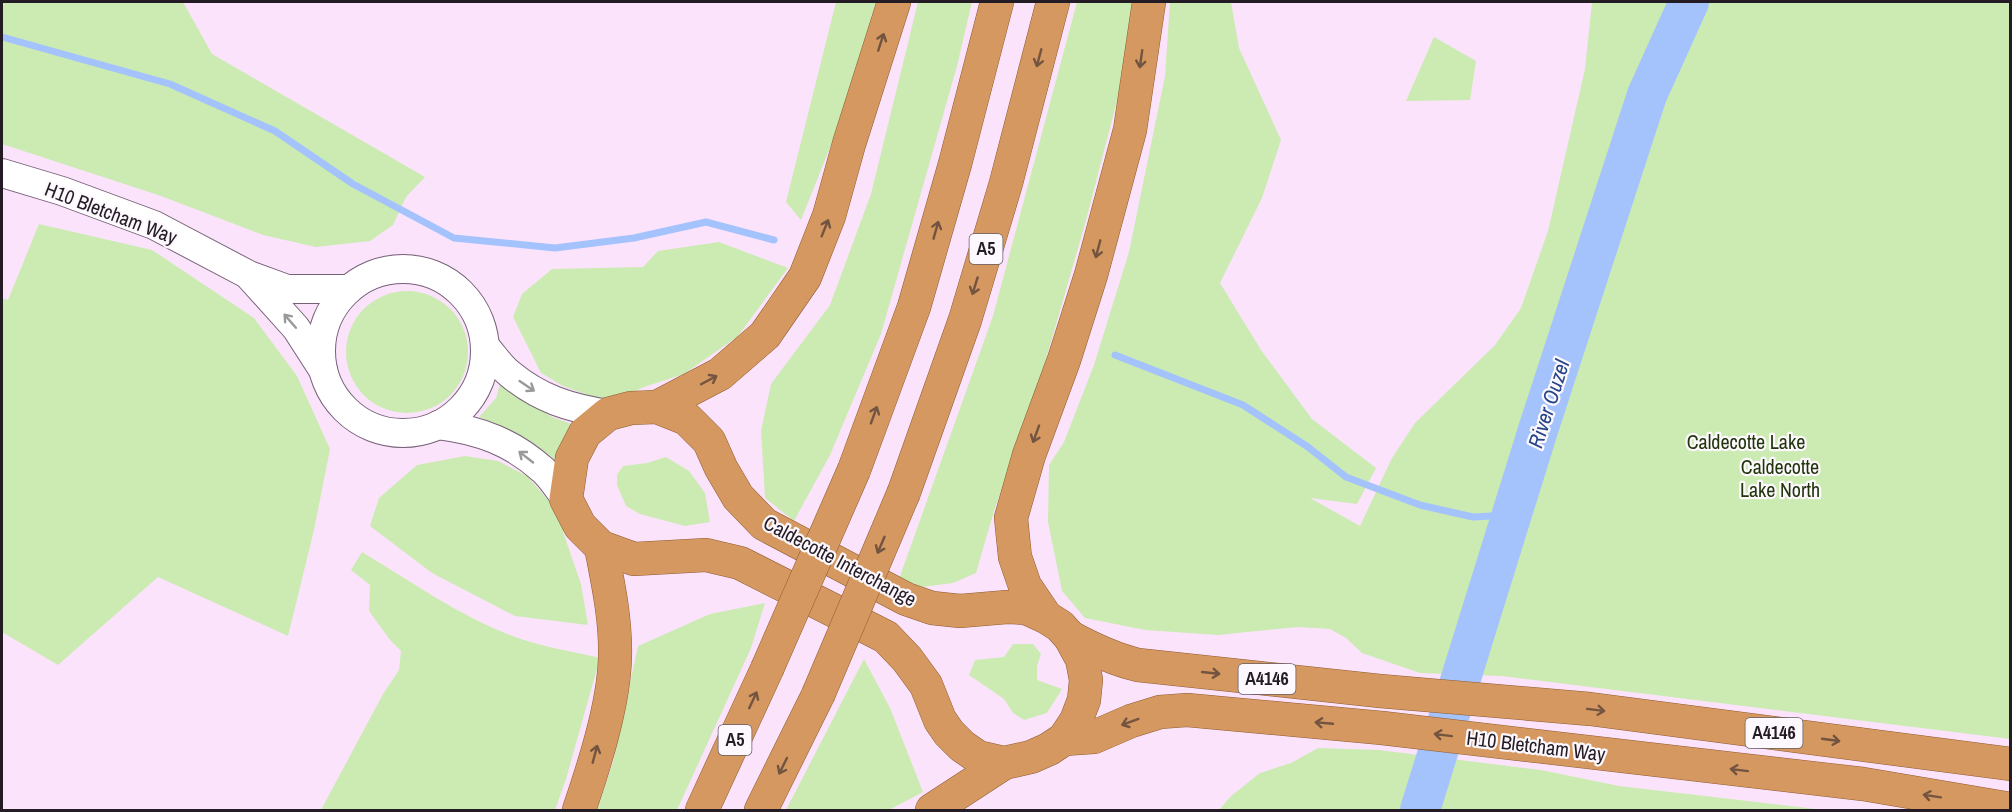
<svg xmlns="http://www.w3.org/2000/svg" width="2012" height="812" font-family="'Archivo Narrow',sans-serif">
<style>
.green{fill:#cbebb2}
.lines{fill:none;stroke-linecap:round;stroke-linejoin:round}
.stream{stroke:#a4c3fc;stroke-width:7}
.river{stroke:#a4c3fc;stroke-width:40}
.tertiary-casing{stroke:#766177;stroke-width:30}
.trunk-casing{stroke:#905c32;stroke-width:34}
.tertiary{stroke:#fff;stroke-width:28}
.trunk{stroke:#d49860;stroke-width:33}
.trunk-bridge-casing{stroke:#905c32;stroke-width:34;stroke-linecap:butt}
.trunk-bridge{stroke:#d49860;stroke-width:33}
.oneway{stroke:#735440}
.oneway2{stroke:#9c999d}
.labels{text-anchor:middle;stroke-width:4.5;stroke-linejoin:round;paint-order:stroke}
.shield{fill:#fdf8fd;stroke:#655e66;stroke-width:1.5}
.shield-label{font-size:18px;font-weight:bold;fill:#241c25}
.street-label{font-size:20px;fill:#241c25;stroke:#fdf8fd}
.park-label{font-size:20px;fill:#21350b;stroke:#fdf8fd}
.water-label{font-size:21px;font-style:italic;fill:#244688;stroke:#fdf8fd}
</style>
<rect width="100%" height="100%" fill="#fce3fc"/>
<!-- green -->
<g class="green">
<polygon points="2,2 183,2 212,54 425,177 406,197 393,225 370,241 316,247 263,235 161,196 2,144"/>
<polygon points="836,2 876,2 837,130 801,220 786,202"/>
<polygon points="918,2 972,2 957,66 881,334 830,455 794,521 765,498 761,431 771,384 830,305 871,194"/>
<polygon points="1077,2 1134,2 1131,47 1085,224 1040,380 994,511 976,573 953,583 922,587 899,579 993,316"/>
<polygon points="1170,2 1231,2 1239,48 1281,140 1262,198 1220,283 1261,350 1312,419 1376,468 1357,504 1310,498 1360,526 1392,458 1415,423 1495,345 1521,308 1548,231 1585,69 1592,2 2010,2 2010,739 1502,676 1420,673 1362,653 1346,638 1330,629 1298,627 1218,635 1145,630 1085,618 1062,591 1048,522 1049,465 1064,442 1094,365 1129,252 1165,76"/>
<polygon points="1434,37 1476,61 1470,100 1406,101"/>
<polygon points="39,224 152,250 254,318 297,376 330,449 314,530 288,636 158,577 58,665 2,632 2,298 8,300"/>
<polygon points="719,242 788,268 738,336 684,374 644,387 609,403 563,386 541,373 513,317 522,294 552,269 643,267 658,251"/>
<circle cx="407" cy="352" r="61"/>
<path d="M502,377L527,401L552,417L583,428L565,468C535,443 516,431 479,417L496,398Z"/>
<polygon points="465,456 498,461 527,476 571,526 563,532 581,584 588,625 515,616 432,573 370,526 379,498 417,465"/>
<polygon points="666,457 689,471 705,493 710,522 685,526 640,514 626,506 617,485 617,475 623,466 647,463"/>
<path d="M362,552C414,583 466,621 524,640C549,648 575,652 600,658L566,779L555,810H321L383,694L399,670L401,651L390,640L369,611L370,585L351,570Z"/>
<polygon points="765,603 751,648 677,810 597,810 613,762 638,646 710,614"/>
<polygon points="1013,644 1033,644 1041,654 1037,666 1037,680 1062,689 1047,713 1024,720 1013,713 1004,699 969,675 975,660 1004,657"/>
<polygon points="864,659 890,708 923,792 889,810 786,810"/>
<polygon points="1318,748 1379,750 1541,770 1619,786 1824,810 1219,810 1231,796 1260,773 1291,763"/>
</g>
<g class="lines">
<!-- stream -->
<g class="stream">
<polyline points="2,37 170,84 275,131 353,184 454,238 555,248 634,238 706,222 774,240"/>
<polyline points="1115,355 1243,405 1308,447 1346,477 1420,505 1473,517 1512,515"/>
</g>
<!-- river -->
<polyline class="river" points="1420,810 1538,430 1647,95 1689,2"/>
<!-- tertiary casing -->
<g class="tertiary-casing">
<g id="tertiary">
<polyline points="2,173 62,191 154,225 249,275 287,289 348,289"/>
<circle cx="403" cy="351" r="82"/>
<polyline points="250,277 296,328 323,370"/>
<path d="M485,346C493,355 500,366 510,374C540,399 570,408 608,414"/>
<path d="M438,425C479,430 512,442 543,470C552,478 559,490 566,499"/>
</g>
</g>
<!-- trunk casing -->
<g class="trunk-casing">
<g id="trunk">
<polygon points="657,407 687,419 709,441 721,468 738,497 764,524 906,599 932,608 960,611 1007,607 1026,608 1046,617 1060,626 1070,637 1082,659 1086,680 1084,700 1076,721 1064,739 1049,749 1031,757 1004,763 978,757 962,746 949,733 940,720 926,685 907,659 886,637 740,563 706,555 634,559 601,547 580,526 566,499 572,458 585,433 608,414 631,408"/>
<polyline points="657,407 720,374 765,335 805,277 829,216 849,144 894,2"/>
<polyline points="854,470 914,307 955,164 997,2"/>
<polyline points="904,492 965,320 1006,183 1053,2"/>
<polyline points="1046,617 1025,586 1015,557 1011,518 1029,455 1064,360 1091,275 1130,130 1149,2"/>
<path d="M1070,637C1092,649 1113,659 1138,665L1380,691L1590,709L2010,764"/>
<polyline points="1064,739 1094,737 1131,721 1160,712 1187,710 1382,728 1863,784 2010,809"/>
<path d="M579,810C594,766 614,704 615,657C616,620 608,583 601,547"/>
<polyline points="702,810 767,669"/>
<polyline points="761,810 818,695"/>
<polyline points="932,810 1004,763"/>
</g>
</g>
<!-- tertiary -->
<use href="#tertiary" class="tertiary"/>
<!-- trunk -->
<use href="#trunk" class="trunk"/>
<!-- trunk-bridge casing -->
<g class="trunk-bridge-casing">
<g id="trunk-bridge">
<polyline points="767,669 854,470"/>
<polyline points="818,695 904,492"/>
</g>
</g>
<!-- trunk-bridge -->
<use href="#trunk-bridge" class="trunk-bridge"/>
</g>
<!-- one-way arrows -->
<defs><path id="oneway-shaft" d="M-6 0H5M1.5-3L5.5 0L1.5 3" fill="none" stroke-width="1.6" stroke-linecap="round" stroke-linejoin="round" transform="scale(1.5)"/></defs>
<g class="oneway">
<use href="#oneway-shaft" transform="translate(881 42) rotate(-72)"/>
<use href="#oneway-shaft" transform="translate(1039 58) rotate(105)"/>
<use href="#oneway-shaft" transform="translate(1141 59) rotate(98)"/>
<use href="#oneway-shaft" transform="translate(825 228) rotate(-68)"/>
<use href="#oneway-shaft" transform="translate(936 230) rotate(-74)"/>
<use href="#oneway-shaft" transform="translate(1098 249) rotate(105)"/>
<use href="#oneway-shaft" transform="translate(975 286) rotate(107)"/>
<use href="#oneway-shaft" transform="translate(709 380) rotate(-28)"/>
<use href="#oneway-shaft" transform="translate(874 415) rotate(-70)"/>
<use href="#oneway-shaft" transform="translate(1036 434) rotate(110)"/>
<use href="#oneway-shaft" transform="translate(881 545) rotate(113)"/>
<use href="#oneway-shaft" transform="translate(1211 673) rotate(6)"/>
<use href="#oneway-shaft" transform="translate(753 700) rotate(-65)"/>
<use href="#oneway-shaft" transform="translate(1596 710) rotate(7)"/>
<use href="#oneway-shaft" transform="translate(1130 722) rotate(160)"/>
<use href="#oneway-shaft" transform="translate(1324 723) rotate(-175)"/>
<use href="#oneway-shaft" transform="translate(1443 735) rotate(-173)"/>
<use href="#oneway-shaft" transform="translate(1831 740) rotate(8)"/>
<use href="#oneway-shaft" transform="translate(595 754) rotate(-75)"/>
<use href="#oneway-shaft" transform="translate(783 766) rotate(116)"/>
<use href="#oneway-shaft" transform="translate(1739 770) rotate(-173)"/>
<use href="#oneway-shaft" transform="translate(1932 796) rotate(-171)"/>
</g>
<g class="oneway2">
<use href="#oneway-shaft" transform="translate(290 321) rotate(-131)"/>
<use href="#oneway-shaft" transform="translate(527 386) rotate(34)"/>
<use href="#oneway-shaft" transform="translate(526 457) rotate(-142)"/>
</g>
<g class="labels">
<!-- shield labels -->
<g class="shield">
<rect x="969.5" y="234" width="33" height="30" rx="4.5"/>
<rect x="1238.5" y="664" width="57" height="30" rx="4.5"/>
<rect x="1745.5" y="718" width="57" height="30" rx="4.5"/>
<rect x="718.5" y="725" width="33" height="30" rx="4.5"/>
</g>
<g class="shield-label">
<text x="986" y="255">A5</text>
<text x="1267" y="685">A4146</text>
<text x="1774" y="739">A4146</text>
<text x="735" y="746">A5</text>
</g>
<!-- street labels -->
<g class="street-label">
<text transform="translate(111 213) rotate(21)" y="7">H10 Bletcham Way</text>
<text transform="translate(840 561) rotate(28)" y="7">Caldecotte Interchange</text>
<text transform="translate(1536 746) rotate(7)" y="7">H10 Bletcham Way</text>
</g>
<!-- park labels -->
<g class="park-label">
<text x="1746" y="449">Caldecotte Lake</text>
<text x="1780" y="474">Caldecotte<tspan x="1780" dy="23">Lake North</tspan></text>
</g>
<!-- water labels -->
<g class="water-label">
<text transform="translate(1549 404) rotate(-72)" y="7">River Ouzel</text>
</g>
</g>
<!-- border -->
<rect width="2012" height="812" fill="none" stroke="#241c25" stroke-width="6"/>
</svg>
